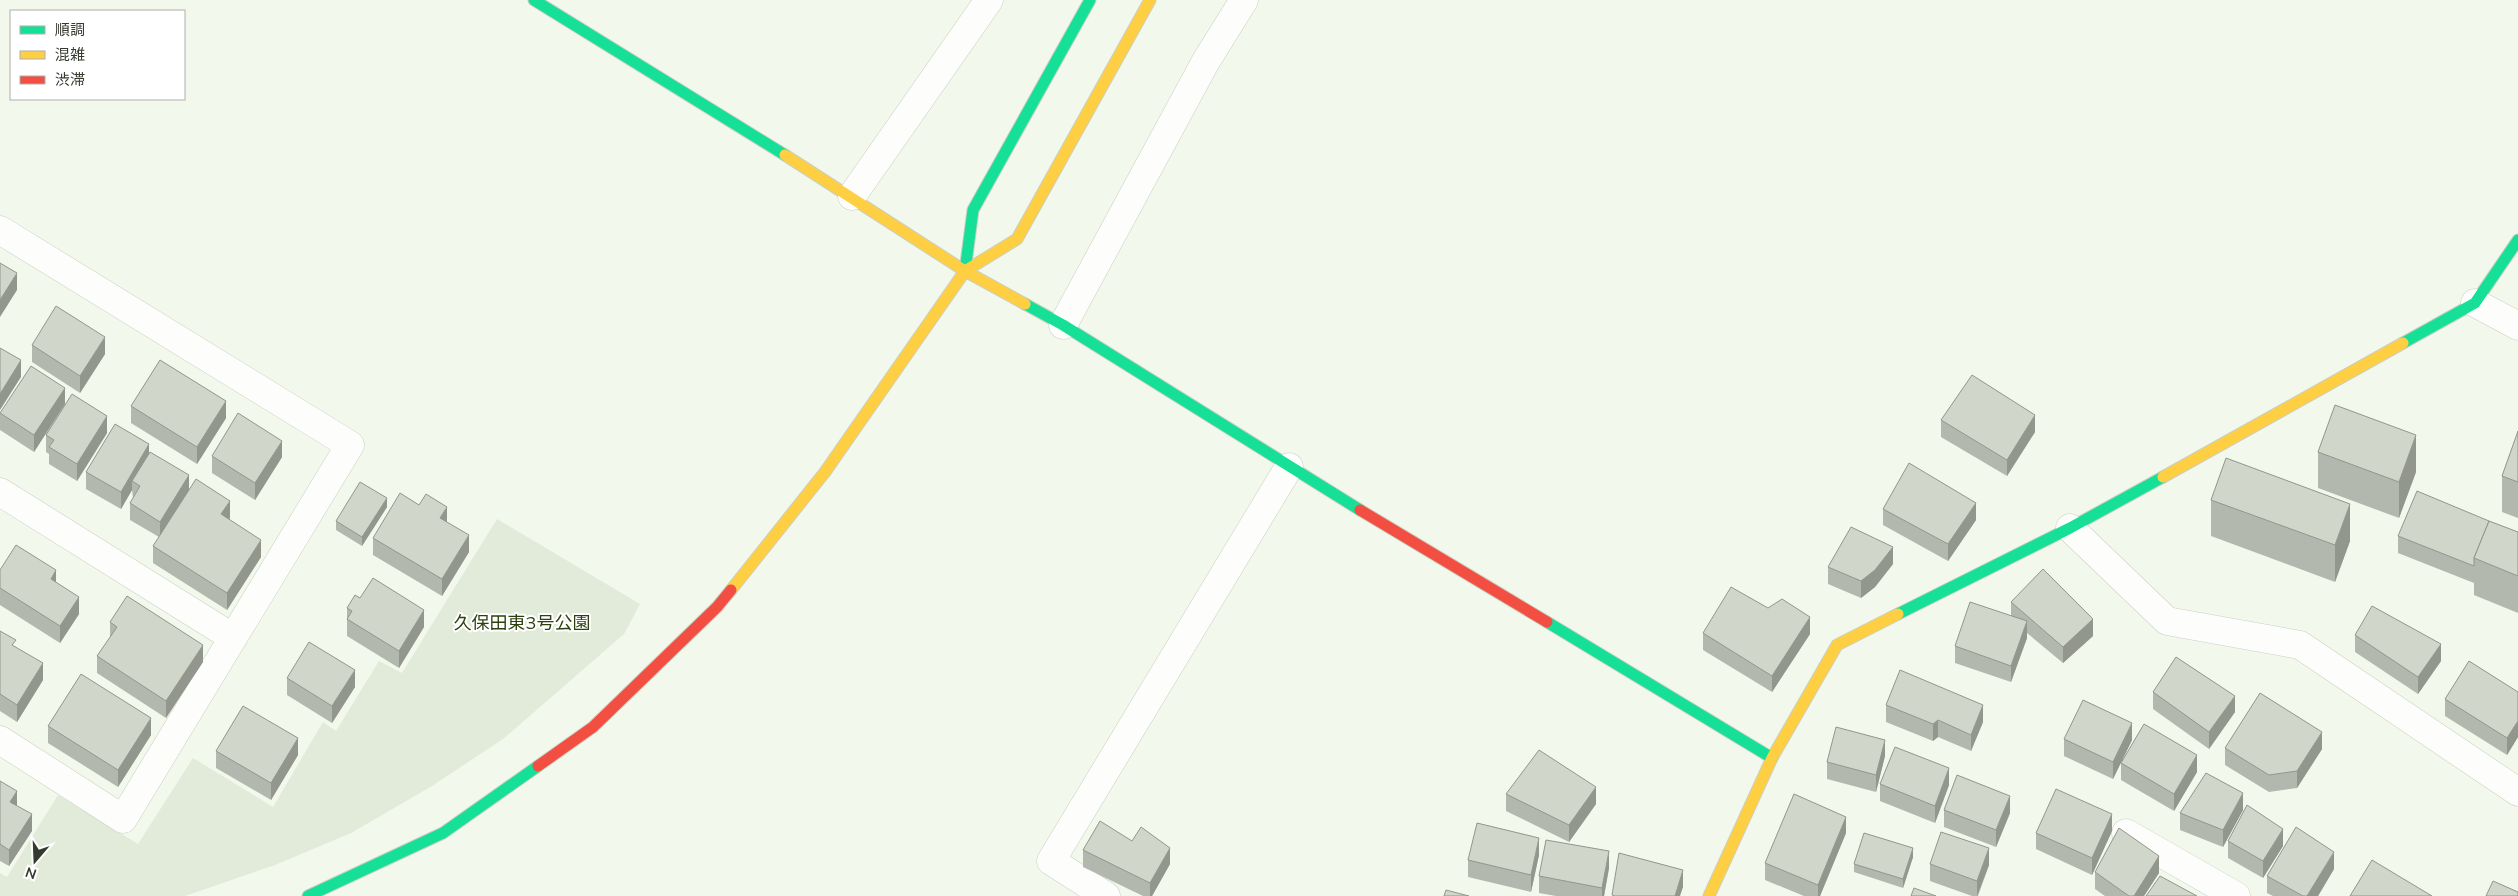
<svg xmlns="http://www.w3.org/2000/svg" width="2518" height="896" font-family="Mulish,'Noto Sans JP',sans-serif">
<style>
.green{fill:#e2ead9}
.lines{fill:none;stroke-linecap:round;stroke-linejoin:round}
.street-casing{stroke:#cacfc3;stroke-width:29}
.fast-casing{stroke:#cacfc3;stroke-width:13}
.slow-casing{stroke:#cacfc3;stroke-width:13}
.jam-casing{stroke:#cacfc3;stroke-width:13}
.street{stroke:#fdfefc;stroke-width:28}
.fast{stroke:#16e098;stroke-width:11}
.slow{stroke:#ffcf43;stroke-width:11}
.jam{stroke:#f24e42;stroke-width:11}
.wall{fill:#b3b8ae}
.shaded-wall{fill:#92968d}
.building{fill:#d0d6ca;stroke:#92968d}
.labels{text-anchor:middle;stroke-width:4;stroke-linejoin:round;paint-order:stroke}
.park-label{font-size:18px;fill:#2d410e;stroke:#fff}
</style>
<rect width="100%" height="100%" fill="#f2f8eb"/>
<!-- green -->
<polygon class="green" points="497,519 640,604 624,634 503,739 432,786 351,833 275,865 185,896 0,896 0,873 7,877 58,795 138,844 193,758 273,807 323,722 336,731 379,661 402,673"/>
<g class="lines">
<!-- street casing -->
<g class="street-casing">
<g id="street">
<polyline points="852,196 989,0"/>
<polyline points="0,230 350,445 123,819 0,740"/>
<polyline points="2475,303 2518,326"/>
<polyline points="1063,325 1206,61 1244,0"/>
<polyline points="0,492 232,637"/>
<polyline points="2070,528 2167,621 2300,645 2518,792"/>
<polyline points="2126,833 2236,896"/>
<polyline points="1106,896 1051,861 1289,467"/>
</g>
</g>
<!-- fast casing -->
<g class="fast-casing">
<g id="fast">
<polyline points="534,0 785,155"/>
<polyline points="965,271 973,210 1090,0"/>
<polyline points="1025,304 1063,325 1360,510"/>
<polyline points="2403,343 2475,303 2518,240"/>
<polyline points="1898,614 2070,528 2163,477"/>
<polyline points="1547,622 1772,758"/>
<polyline points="308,896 443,833 538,766"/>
</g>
</g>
<!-- slow casing -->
<g class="slow-casing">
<g id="slow">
<polyline points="785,155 965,271 1025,304"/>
<polyline points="965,271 1017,239 1150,0"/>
<polyline points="2163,477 2403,343"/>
<polyline points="731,590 825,472 965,271"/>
<polyline points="1709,896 1772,758 1837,645 1898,614"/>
</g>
</g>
<!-- jam casing -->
<g class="jam-casing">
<g id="jam">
<polyline points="1360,510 1547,622"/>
<polyline points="538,766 593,727 717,607 731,590"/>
</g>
</g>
<!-- street -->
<use href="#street" class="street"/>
<!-- fast -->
<use href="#fast" class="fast"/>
<!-- slow -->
<use href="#slow" class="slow"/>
<!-- jam -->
<use href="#jam" class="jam"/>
</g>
<!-- wall -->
<g class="wall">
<polygon points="32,345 105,354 80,393 32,362"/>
<polygon points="65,404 34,452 0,430 0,413"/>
<polygon points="131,406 226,418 197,464 131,423"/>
<polygon points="1941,420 2035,432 2007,476 1941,437"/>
<polygon points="2518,431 2518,518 2502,512 2502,476"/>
<polygon points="107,433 77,481 49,464 49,454 46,452 46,435"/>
<polygon points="2318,452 2416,472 2399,518 2318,488"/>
<polygon points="149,453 189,489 230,518 229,519 261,557 227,610 153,563 153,546 159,537 130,520 130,503 133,498 132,490 121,509 86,489 86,472"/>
<polygon points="212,456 282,457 255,500 212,473"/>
<polygon points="2211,500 2350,541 2335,582 2211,536"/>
<polygon points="387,507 362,546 336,530 336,521"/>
<polygon points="1883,509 1976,520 1948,561 1883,525"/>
<polygon points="2489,521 2518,532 2518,613 2474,595 2474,583 2398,553 2398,536"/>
<polygon points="447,522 469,552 442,596 373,555 373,538"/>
<polygon points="1893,564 1875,587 1861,598 1828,584 1828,567"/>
<polygon points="0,570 56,582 79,614 60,643 0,605"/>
<polygon points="360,598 424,627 399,668 347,636 347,608"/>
<polygon points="2011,602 2093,636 2063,663 2027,633 2027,638 2011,682 1955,663 1955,646 2011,616"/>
<polygon points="1768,608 1810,634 1772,692 1703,650 1703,633"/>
<polygon points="110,622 203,662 166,718 97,673 97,656 110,638"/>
<polygon points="0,631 43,680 17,722 0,711"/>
<polygon points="2355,635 2441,661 2418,694 2355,652"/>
<polygon points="287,678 355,687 332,723 287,695"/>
<polygon points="2153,692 2235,712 2209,749 2153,709"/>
<polygon points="2518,692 2518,737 2507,755 2445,716 2445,699"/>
<polygon points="1886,705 1983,722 1971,751 1938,737 1933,741 1886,722"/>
<polygon points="48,726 151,735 118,787 48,743"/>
<polygon points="2064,739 2132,740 2113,779 2064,756"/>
<polygon points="2225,748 2322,749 2297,788 2269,792 2225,765"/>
<polygon points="216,751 298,755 271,800 216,768"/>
<polygon points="1885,756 1876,792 1827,779 1827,762"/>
<polygon points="2121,763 2197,772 2174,811 2121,780"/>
<polygon points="0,781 32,831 9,866 0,861"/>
<polygon points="1880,784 1949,785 1935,823 1880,801"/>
<polygon points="1506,794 1596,804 1569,842 1506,811"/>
<polygon points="1944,810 2010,813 1996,847 1944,827"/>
<polygon points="2243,810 2223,847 2180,830 2180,813"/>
<polygon points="2112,831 2092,875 2036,849 2036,833"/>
<polygon points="1846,833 1820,896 1804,896 1765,880 1765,863"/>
<polygon points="1132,841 1170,864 1152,896 1143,896 1083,867 1083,850"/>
<polygon points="2228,841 2283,846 2263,878 2228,858"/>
<polygon points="1539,855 1531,892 1468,877 1468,860"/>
<polygon points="1913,857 1903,888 1854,872 1854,864"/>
<polygon points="1930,864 1989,865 1978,896 1972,896 1930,881"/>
<polygon points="1609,868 1604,896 1556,896 1539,893 1539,876"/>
<polygon points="2334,869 2318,896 2273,896 2267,893 2267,876"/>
<polygon points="2095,872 2159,873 2144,896 2105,896 2095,889"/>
</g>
<!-- shaded-wall -->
<g class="shaded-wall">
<polygon points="17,273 17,290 0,317 0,300"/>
<polygon points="105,337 105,354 80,393 80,376"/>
<polygon points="21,360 21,377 0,410 0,394"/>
<polygon points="65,388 65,404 34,452 34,435"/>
<polygon points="226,401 226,418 197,464 197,447"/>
<polygon points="2035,415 2035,432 2007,476 2007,460"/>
<polygon points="107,416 107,433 77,481 77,464"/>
<polygon points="2416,435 2416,472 2399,518 2399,482"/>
<polygon points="282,441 282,457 255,500 255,483"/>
<polygon points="149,444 149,461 132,481 132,490 121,509 121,492"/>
<polygon points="189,475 189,492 160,539 160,522"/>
<polygon points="387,498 387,507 362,546 362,537"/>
<polygon points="230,501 230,518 221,531 221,514"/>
<polygon points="1976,503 1976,520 1948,561 1948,544"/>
<polygon points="2350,504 2350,541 2335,582 2335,545"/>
<polygon points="447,507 447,524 440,518"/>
<polygon points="469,535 469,552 442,596 442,579"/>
<polygon points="261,540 261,557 227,610 227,593"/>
<polygon points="1893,547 1893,564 1875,587 1861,598 1861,581"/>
<polygon points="56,570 56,587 51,579"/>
<polygon points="79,597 79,614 60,643 60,626"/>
<polygon points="424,610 424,627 399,668 399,651"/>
<polygon points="1810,617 1810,634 1772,692 1772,676"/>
<polygon points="2093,619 2093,636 2063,663 2063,647"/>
<polygon points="2027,621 2027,638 2011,682 2011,666"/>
<polygon points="2441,644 2441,661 2418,694 2418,677"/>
<polygon points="203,645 203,662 166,718 166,701"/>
<polygon points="43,663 43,680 17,722 17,705"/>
<polygon points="355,670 355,687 332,723 332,706"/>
<polygon points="2235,696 2235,712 2209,749 2209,732"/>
<polygon points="1983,705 1983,722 1971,751 1971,735"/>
<polygon points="151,718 151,735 118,787 118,770"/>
<polygon points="1938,720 1938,737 1933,741 1933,724"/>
<polygon points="2518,721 2518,737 2507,755 2507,738"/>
<polygon points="2132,723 2132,740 2113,779 2113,762"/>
<polygon points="2322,732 2322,749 2297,788 2297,771"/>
<polygon points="298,738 298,755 271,800 271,783"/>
<polygon points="1885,740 1885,756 1876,792 1876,775"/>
<polygon points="2197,755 2197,772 2174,811 2174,794"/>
<polygon points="1949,768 1949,785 1935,823 1935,806"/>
<polygon points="1596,787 1596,804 1569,842 1569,825"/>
<polygon points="17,791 17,808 10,802"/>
<polygon points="2243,793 2243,810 2223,847 2223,830"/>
<polygon points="2010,796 2010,813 1996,847 1996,830"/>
<polygon points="32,814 32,831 9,866 9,850"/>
<polygon points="2112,814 2112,831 2092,875 2092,858"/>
<polygon points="1846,817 1846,833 1820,896 1818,896 1818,885"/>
<polygon points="2283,829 2283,846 2263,878 2263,861"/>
<polygon points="1539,838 1539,855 1531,892 1531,875"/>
<polygon points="1170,848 1170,864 1152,896 1150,896 1150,883"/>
<polygon points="1913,848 1913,857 1903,888 1903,879"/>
<polygon points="1989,848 1989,865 1977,896 1977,881"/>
<polygon points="1609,851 1609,868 1604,896 1602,896 1602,888"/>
<polygon points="2334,852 2334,869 2318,896 2307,896"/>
<polygon points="2159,856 2159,873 2144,896 2134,896"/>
<polygon points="1683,870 1683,887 1680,896 1675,896"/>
</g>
<!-- building -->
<g class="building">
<polygon points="0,263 17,273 0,300"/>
<polygon points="56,306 105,337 80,376 32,345"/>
<polygon points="0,348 21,360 0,394"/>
<polygon points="160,360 226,401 197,447 131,406"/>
<polygon points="31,366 65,388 34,435 0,413"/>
<polygon points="1972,375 2035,415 2007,460 1941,420"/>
<polygon points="72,394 107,416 77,464 49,447 54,440 46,435"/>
<polygon points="2335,405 2416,435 2399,482 2318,452"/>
<polygon points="238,413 282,441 255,483 212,456"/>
<polygon points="115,424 149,444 121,492 86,472"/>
<polygon points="2518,431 2518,482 2502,476"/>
<polygon points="150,452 189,475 160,522 130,503 140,486 132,481"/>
<polygon points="2226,458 2350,504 2335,545 2211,500"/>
<polygon points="1909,463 1976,503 1948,544 1883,509"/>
<polygon points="196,479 230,501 221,514 261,540 227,593 153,546"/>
<polygon points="360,482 387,498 362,537 336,521"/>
<polygon points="2417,491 2489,521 2474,558 2474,566 2398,536"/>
<polygon points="400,493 419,505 426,494 447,507 440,518 469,535 442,579 373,538"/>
<polygon points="2489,521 2518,532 2518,576 2474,558"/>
<polygon points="1851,527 1893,547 1875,570 1861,581 1828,567"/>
<polygon points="16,545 56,570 51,579 79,597 60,626 0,588 0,570"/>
<polygon points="2043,569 2093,619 2063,647 2011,602"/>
<polygon points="373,578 424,610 399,651 347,619 352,611 347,608 355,595 360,598"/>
<polygon points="1731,587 1768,608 1782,599 1810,617 1772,676 1703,633"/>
<polygon points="127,596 203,645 166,701 97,656 117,627 110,622"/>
<polygon points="1970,602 2027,621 2011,666 1955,646"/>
<polygon points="2372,606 2441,644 2418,677 2355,635"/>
<polygon points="0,631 16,640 12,645 43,663 17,705 0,694"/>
<polygon points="309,642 355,670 332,706 287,678"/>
<polygon points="2176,657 2235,696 2209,732 2153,692"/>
<polygon points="2469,661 2518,692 2518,721 2507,738 2445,699"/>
<polygon points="1900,670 1983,705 1971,735 1938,720 1933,724 1886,705"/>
<polygon points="81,674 151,718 118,770 48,726"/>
<polygon points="2260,693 2322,732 2297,771 2269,775 2225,748"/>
<polygon points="2083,700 2132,723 2113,762 2064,739"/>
<polygon points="243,706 298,738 271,783 216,751"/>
<polygon points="2144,724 2197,755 2174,794 2121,763"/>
<polygon points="1836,727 1885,740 1876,775 1827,762"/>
<polygon points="1895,747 1949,768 1935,806 1880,784"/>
<polygon points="1539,750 1596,787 1569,825 1506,794"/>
<polygon points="2206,773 2243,793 2223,830 2180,813"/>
<polygon points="1957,775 2010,796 1996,830 1944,810"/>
<polygon points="0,781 17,791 10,802 32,814 9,850 0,844"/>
<polygon points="2056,789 2112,814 2092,858 2036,833"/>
<polygon points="1794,794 1846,817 1818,885 1765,863"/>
<polygon points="2247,805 2283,829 2263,861 2228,841"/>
<polygon points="1100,821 1132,841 1141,827 1170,848 1150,883 1083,850"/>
<polygon points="1477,823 1539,838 1531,875 1468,860"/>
<polygon points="2296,827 2334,852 2307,896 2303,896 2267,876"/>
<polygon points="2119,828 2159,856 2134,896 2129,896 2095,872"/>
<polygon points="1941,832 1989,848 1977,881 1930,864"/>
<polygon points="1864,833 1913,848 1903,879 1854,864"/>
<polygon points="1546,840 1609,851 1602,888 1539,876"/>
<polygon points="1619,853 1683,870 1675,896 1615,896 1612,895"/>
<polygon points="2372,860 2432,896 2350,896"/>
<polygon points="2160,876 2197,896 2146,896"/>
<polygon points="2493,881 2518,892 2518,896 2486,896"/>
<polygon points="1914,888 1936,896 1911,896"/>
<polygon points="1446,890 1469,896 1444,896"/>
</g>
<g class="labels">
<!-- park labels -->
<g class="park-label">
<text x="522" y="629">久保田東3号公園</text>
</g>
</g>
<!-- legend -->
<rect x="10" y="10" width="175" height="90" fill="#ffffff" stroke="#aeb0ab"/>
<rect x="20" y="26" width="25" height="8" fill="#16e098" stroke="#aeb0ab"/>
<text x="55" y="35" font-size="15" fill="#343a2e">順調</text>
<rect x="20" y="51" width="25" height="8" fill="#ffcf43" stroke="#aeb0ab"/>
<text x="55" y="60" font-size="15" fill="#343a2e">混雑</text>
<rect x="20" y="76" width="25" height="8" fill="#f24e42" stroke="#aeb0ab"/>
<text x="55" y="85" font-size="15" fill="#343a2e">渋滞</text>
<!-- north arrow -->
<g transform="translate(35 861) rotate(199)" stroke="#ffffff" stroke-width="4" paint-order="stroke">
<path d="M0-4L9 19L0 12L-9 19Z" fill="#343a2e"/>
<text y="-8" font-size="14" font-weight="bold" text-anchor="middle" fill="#343a2e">N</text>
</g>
</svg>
